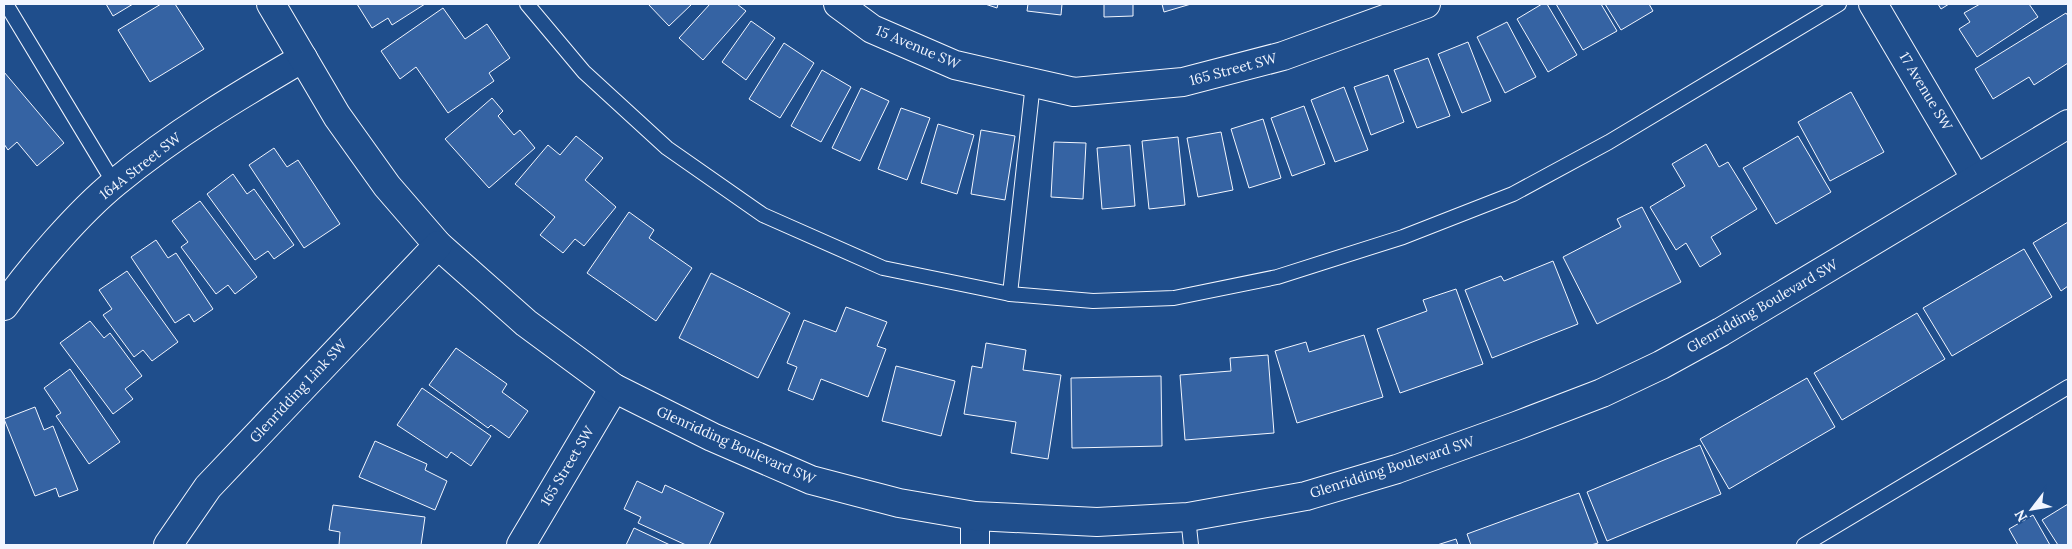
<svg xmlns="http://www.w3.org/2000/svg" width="2072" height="549" font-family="Lora,serif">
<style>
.building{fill:#3563a3;stroke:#f2f6ff}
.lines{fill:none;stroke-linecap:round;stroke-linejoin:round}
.service-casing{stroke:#f2f6ff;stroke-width:16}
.minor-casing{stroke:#f2f6ff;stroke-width:30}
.tertiary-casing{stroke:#f2f6ff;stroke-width:30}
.service{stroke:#1f4e8c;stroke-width:14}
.minor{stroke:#1f4e8c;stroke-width:28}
.tertiary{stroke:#1f4e8c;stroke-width:28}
.labels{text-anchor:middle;stroke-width:4;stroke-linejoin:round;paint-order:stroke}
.street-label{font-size:14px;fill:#f2f6ff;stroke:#1f4e8c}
</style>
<rect width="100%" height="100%" fill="#1f4e8c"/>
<!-- building -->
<g class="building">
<polygon points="106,4 133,4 113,16"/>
<polygon points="161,4 175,4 204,49 150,82 118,30"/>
<polygon points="357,4 425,4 392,25 388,18 372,28"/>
<polygon points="648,4 692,4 669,26"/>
<polygon points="710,4 737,4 746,11 703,60 679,38"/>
<polygon points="985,4 998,4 997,8"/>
<polygon points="1028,4 1062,4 1061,15 1027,11"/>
<polygon points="1104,4 1133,4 1133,16 1104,17"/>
<polygon points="1162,4 1191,4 1164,12"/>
<polygon points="1542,4 1547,4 1577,55 1548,72 1517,19"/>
<polygon points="1556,4 1601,4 1617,31 1583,50"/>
<polygon points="1605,4 1649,4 1653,11 1621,30"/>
<polygon points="1938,4 1949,4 1941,9"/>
<polygon points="1980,4 2029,4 2038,17 1977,57 1959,29 1970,22 1964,13"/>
<polygon points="443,8 465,39 487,24 510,58 489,73 494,81 448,113 416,67 400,79 381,51"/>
<polygon points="2066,13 2068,16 2068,63 2034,85 2029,77 1993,99 1975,69"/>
<polygon points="751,21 775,38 746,80 722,62"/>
<polygon points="1507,22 1536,77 1505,93 1477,37"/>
<polygon points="1468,42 1491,101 1462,113 1438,54"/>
<polygon points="784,43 814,63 780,118 749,99"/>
<polygon points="1428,58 1450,116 1417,128 1394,70"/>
<polygon points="822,70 851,87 821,142 791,126"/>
<polygon points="4,72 64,143 37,166 17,142 8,150 4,144"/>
<polygon points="1388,75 1404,122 1371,135 1354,87"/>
<polygon points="1344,87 1368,150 1335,162 1311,100"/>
<polygon points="861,88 889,101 860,161 832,148"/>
<polygon points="1851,92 1884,152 1830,181 1798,122"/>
<polygon points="492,98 503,111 498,116 514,135 520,130 535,148 489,188 445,139"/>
<polygon points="1304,106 1325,164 1292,176 1271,118"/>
<polygon points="901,108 930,118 907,180 878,169"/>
<polygon points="1263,119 1281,178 1249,188 1231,129"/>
<polygon points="938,124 974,135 957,194 921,183"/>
<polygon points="981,130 1015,136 1005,200 971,194"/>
<polygon points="1221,132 1233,190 1198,197 1187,138"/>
<polygon points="576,136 603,158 585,180 616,207 584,246 575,239 563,253 540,235 555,217 515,184 548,145 560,155"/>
<polygon points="1798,136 1831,192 1776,224 1743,168"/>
<polygon points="1178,137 1185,205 1149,209 1142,141"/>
<polygon points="1054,142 1086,143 1083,199 1051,197"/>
<polygon points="1706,144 1719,167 1728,162 1757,209 1711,237 1721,254 1700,267 1686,243 1676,250 1650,207 1685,186 1672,164"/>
<polygon points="1130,145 1135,206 1102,209 1097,148"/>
<polygon points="274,148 287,167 298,160 340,224 304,248 249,165"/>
<polygon points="233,174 247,194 254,189 294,245 274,259 268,251 255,260 207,194"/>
<polygon points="200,201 257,277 235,294 228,285 216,294 181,247 188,242 172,221"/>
<polygon points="1642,207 1681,282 1597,324 1563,257 1621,227 1617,219"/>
<polygon points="629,212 654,230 649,238 692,268 656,321 587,273"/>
<polygon points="2068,222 2068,286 2061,291 2033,243"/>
<polygon points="156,240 168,258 176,253 213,309 194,322 189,314 175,323 131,257"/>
<polygon points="2024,249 2052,297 1952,356 1923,308"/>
<polygon points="1553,261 1578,324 1492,358 1465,290 1501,276 1504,281"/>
<polygon points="127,271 178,342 152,361 143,350 134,357 103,315 112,309 99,290"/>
<polygon points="711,273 790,313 758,378 679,338"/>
<polygon points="1456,289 1483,364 1400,393 1377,329 1427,311 1423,300"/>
<polygon points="846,307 887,322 877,346 886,349 868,397 821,379 813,400 788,390 797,367 787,363 804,320 836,332"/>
<polygon points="1917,313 1945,359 1842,420 1814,373"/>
<polygon points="90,321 104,338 110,333 142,376 125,389 133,399 113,414 60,343"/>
<polygon points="1364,335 1383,397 1297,423 1275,351 1306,342 1309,352"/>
<polygon points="986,343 1026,350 1023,370 1061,375 1048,459 1011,453 1016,422 964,414 972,366 982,368"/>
<polygon points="456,348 507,384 502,392 528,411 509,438 491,425 488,428 429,385"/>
<polygon points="1268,355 1274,433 1185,440 1180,375 1231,371 1230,358"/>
<polygon points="896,366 955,381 941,436 882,421"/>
<polygon points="70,369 120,442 89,464 56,416 61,413 44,388"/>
<polygon points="1161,376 1162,446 1072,448 1071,378"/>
<polygon points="1807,378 1835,427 1729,489 1700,439"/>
<polygon points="422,388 491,436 471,466 451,452 447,458 397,425"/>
<polygon points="35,407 44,430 53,426 78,490 59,497 56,488 35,496 4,419"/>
<polygon points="375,441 427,464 425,470 447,481 435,510 359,477"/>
<polygon points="1700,445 1721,494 1607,541 1587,492"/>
<polygon points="637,481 662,493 665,485 724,513 709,545 686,545 638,523 641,517 624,509"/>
<polygon points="1579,493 1598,543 1591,545 1471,545 1467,534"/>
<polygon points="2068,504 2068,545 2058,545 2042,520"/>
<polygon points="333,505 425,517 421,545 339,545 340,532 329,530"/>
<polygon points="2033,515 2050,545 2018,545 2009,529"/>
<polygon points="634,528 670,545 626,545"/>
<polygon points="1456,539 1458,545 1437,545"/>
</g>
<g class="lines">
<!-- service casing -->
<g class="service-casing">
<g id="service">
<polyline points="6,4 114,183"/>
<polyline points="527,4 584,72 667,148 763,215 883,268 1010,294"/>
<polyline points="1033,83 1010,294 1093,301 1174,298 1277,277 1403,237 1513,194 1609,142 1839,4"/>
<polyline points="1188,517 1191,545"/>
<polyline points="1804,545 2068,387"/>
</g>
</g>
<!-- minor casing -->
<g class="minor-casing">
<g id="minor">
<polyline points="838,4 872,29 955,65 1074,92 1183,82 1283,56 1426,4"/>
<polyline points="1873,4 1976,179"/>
<path d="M4,306C33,266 78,213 116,182C174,134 238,96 303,58"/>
<polyline points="975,516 975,545"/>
<polyline points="521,545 614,388"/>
</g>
</g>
<!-- tertiary casing -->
<g class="tertiary-casing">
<g id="tertiary">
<polyline points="271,4 337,116 387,186 438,245 526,323 614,388 712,437 811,480 899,503 975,516 1097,522 1188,517 1306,496 1397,469 1516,426 1602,393 1661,365 1721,332 2068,124"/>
<polyline points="168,545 208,487 438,245"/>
</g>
</g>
<!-- service -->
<use href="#service" class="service"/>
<!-- minor -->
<use href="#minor" class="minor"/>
<!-- tertiary -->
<use href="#tertiary" class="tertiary"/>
</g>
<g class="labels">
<!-- street labels -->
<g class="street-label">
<text transform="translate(918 47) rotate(23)" y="5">15 Avenue SW</text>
<text transform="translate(1233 69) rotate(-15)" y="5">165 Street SW</text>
<text transform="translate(1926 91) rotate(59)" y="5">17 Avenue SW</text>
<text transform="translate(140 166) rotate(-38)" y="5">164A Street SW</text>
<text transform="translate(1762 306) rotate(-30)" y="5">Glenridding Boulevard SW</text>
<text transform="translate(298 391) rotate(-47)" y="5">Glenridding Link SW</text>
<text transform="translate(736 445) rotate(24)" y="5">Glenridding Boulevard SW</text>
<text transform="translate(567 466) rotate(-59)" y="5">165 Street SW</text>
<text transform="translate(1392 467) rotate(-18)" y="5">Glenridding Boulevard SW</text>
</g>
</g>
<!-- border -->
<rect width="2072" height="549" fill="none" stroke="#f2f6ff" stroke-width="10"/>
<!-- north arrow -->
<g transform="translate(2032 509) rotate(239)" stroke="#1f4e8c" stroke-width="4" paint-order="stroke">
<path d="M0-4L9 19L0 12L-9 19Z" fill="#f2f6ff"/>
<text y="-8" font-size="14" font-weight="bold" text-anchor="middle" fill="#f2f6ff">N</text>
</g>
</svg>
